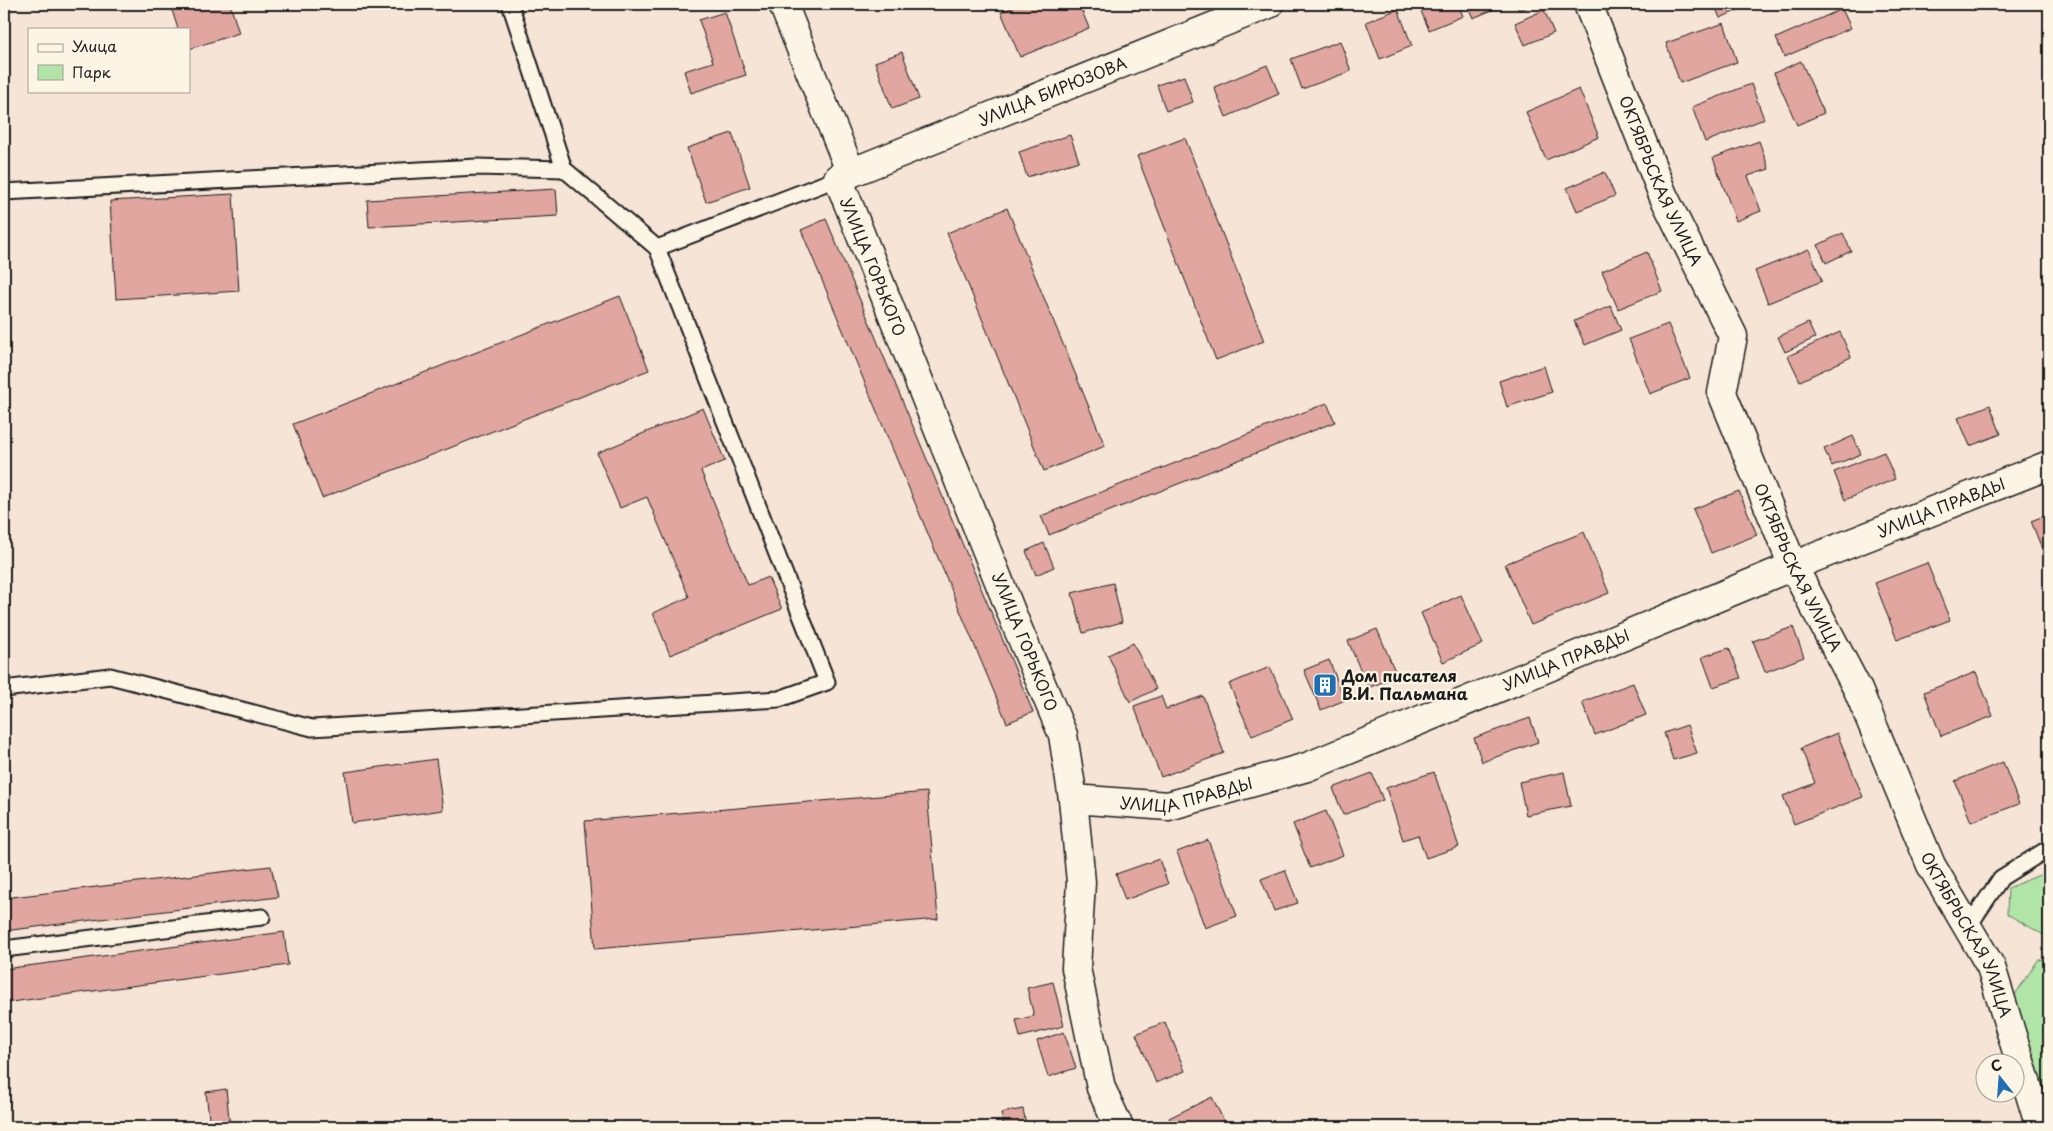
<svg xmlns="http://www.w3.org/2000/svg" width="2053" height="1131" font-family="'Playpen Sans',sans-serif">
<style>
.green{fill:#b1e5a7;stroke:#668062}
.building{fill:#e0a69f;stroke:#1c1c1c}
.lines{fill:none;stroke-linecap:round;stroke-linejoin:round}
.service-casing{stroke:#1c1c1c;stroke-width:19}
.minor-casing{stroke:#1c1c1c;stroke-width:31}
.service{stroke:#fcf5e5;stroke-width:15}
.minor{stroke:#fcf5e5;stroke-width:28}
.labels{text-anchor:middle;stroke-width:4.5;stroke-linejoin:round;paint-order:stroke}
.street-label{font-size:16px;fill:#1c1c1c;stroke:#fcf5e5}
.poi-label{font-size:16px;font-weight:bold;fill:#1c1c1c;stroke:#fcf5e5;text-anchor:start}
</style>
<rect width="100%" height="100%" fill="#f6e5d7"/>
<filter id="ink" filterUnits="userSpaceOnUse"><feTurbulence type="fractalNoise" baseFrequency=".02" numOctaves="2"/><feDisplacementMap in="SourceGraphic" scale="10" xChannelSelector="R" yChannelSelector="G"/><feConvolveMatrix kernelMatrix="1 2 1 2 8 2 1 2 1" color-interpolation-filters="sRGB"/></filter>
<g filter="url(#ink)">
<!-- green -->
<g class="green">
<polygon points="2049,871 2049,938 2007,914 2008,888"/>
<polygon points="2049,958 2049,1116 2012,999 2038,960"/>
</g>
<!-- building -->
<g class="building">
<polygon points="170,4 230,4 239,33 189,49 189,29 178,29"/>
<polygon points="1021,4 1079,4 1089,28 1020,57 1001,12"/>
<polygon points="1418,4 1458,4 1463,16 1429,30"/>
<polygon points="1467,4 1507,4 1473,18"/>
<polygon points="1516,4 1535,4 1519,10"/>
<polygon points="1714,4 1752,4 1720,18"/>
<polygon points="1398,9 1412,46 1380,59 1366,22"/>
<polygon points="1842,9 1851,28 1784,57 1776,38"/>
<polygon points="1544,10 1554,33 1525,45 1515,23"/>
<polygon points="725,12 746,75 691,93 684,71 713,62 699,20"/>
<polygon points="1724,23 1737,62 1680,83 1666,43"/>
<polygon points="1340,41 1351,71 1302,89 1291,59"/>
<polygon points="902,52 919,99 892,109 875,62"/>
<polygon points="1801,61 1824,113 1797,125 1774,73"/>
<polygon points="1267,65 1279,94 1226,117 1214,87"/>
<polygon points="1184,76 1193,102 1166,111 1157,85"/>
<polygon points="1751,84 1764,119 1705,142 1692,107"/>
<polygon points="1579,89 1599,137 1546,160 1526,112"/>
<polygon points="732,133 750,187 706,202 687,148"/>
<polygon points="1070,135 1079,161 1027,177 1019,152"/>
<polygon points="1185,138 1264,341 1216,360 1137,156"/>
<polygon points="1759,141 1769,169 1748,176 1761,211 1736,221 1713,158"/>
<polygon points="1605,172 1615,196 1577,211 1567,188"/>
<polygon points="556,189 558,216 369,227 367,200"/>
<polygon points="233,194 239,291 116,299 110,201"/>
<polygon points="1007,208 1105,446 1044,471 947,233"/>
<polygon points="826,219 1033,712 1007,723 801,230"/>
<polygon points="1843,233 1851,251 1826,263 1818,245"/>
<polygon points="1809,249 1822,281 1768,303 1755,271"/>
<polygon points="1647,252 1662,291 1618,309 1602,271"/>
<polygon points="620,296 649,370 322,498 293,424"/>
<polygon points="1611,306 1621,330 1585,345 1574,321"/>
<polygon points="1808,323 1815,338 1785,352 1778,337"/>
<polygon points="1668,324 1690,378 1650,394 1629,339"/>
<polygon points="1840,332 1851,357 1800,381 1788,356"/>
<polygon points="1544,366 1552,392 1507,407 1499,381"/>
<polygon points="1327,403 1335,422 1049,535 1041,516"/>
<polygon points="1990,405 2001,434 1970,446 1958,418"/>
<polygon points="703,408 725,461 701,471 748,585 768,577 782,609 670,655 653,613 689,597 647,497 620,508 597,453"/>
<polygon points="1853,436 1861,454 1832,466 1824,449"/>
<polygon points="1884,452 1895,479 1845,500 1834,472"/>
<polygon points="1739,491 1757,535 1711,553 1693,509"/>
<polygon points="2049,514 2049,558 2046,559 2031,521"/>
<polygon points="1584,532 1609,593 1531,625 1505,564"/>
<polygon points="1044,543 1054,567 1036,575 1026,551"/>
<polygon points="1927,563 1950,620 1897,640 1875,583"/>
<polygon points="1113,583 1122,622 1083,633 1072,593"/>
<polygon points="1461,595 1483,644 1443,662 1421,613"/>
<polygon points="1793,627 1804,657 1765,672 1753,641"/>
<polygon points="1377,629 1397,676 1368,688 1348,641"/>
<polygon points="1133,643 1156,689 1130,702 1108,655"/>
<polygon points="1729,648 1741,678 1713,687 1702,657"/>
<polygon points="1329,660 1345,700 1321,710 1304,670"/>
<polygon points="1270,667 1293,719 1252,736 1229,684"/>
<polygon points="1976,672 1993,716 1941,736 1924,692"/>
<polygon points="1633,683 1646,715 1595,735 1582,702"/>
<polygon points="1161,696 1166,709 1203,696 1224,753 1161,777 1134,706"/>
<polygon points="1530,718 1538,742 1482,762 1474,738"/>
<polygon points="1687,725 1697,753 1673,760 1664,733"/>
<polygon points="1837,733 1863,797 1794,824 1783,796 1815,783 1801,748"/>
<polygon points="436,759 443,810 352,823 345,772"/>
<polygon points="2003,762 2019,804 1971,822 1955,781"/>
<polygon points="1434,772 1459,847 1426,858 1418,835 1403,840 1386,788"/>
<polygon points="1564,772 1571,806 1526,815 1519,782"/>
<polygon points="1372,773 1383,800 1343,815 1333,788"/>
<polygon points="927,792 938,919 595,949 585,821"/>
<polygon points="1326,811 1343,855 1310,868 1293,824"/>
<polygon points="1208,840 1237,916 1205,928 1177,852"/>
<polygon points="1159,859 1168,884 1125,900 1116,874"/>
<polygon points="271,866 278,897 4,931 4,898"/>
<polygon points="1285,870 1298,903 1274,911 1261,879"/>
<polygon points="284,932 288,965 4,1003 4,969"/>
<polygon points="1053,982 1064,1026 1020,1037 1016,1020 1034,1016 1027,988"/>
<polygon points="1165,1022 1185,1071 1156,1083 1136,1034"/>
<polygon points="1064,1032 1076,1068 1048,1077 1037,1041"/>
<polygon points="226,1089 230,1127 210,1127 206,1092"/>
<polygon points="1212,1097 1227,1127 1173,1127 1169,1118"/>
<polygon points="1023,1109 1026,1124 1004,1127 1001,1113"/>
</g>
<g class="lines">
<!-- service casing -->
<g class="service-casing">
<g id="service">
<polyline points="510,4 564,169 657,248"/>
<polyline points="4,192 477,167 564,169"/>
<polyline points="4,689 110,676 312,728 779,699 827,682 657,248 844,176"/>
<polyline points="1968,927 2001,878 2049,848"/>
<polyline points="4,949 262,917"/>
</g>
</g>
<!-- minor casing -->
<g class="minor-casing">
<g id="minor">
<polyline points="783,4 851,173"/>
<path id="s1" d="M1588,4L1663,195L1733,336L1722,393L1793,566L1858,690L1931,865L1991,967L2040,1127"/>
<path id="s2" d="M1073,799L1168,806L1307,767L1793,566L2049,465"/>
<path id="s3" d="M1119,1127L1101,1088L1076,968L1081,882L1073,799L1063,735L1018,629L838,178L1269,4"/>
</g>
</g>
<!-- service -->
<use href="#service" class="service"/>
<!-- minor -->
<use href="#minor" class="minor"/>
</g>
</g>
<!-- icons -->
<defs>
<g id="building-square" transform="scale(1.25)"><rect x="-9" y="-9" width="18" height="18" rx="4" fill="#1f6fb2" stroke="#fcf5e5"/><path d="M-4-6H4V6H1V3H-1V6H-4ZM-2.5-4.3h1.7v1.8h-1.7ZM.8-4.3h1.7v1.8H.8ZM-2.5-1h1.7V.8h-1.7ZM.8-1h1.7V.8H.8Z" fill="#fff"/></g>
</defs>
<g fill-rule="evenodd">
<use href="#building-square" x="1325" y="685"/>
</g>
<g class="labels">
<!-- street labels -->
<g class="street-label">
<text dy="6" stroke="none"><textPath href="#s3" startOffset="1232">УЛИЦА БИРЮЗОВА</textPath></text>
<text dy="6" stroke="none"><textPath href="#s1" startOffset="191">ОКТЯБРЬСКАЯ УЛИЦА</textPath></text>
<text transform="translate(873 267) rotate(68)" y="6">УЛИЦА ГОРЬКОГО</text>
<text dy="6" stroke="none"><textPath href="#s2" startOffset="925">УЛИЦА ПРАВДЫ</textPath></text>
<text dy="6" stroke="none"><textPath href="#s1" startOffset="611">ОКТЯБРЬСКАЯ УЛИЦА</textPath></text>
<text transform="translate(1025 642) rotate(68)" y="6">УЛИЦА ГОРЬКОГО</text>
<text dy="6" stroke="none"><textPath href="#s2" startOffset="520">УЛИЦА ПРАВДЫ</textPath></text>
<text dy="6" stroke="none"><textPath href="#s2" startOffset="115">УЛИЦА ПРАВДЫ</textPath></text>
<text dy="6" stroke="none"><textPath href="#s1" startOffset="1016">ОКТЯБРЬСКАЯ УЛИЦА</textPath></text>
</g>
<!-- poi labels -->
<g class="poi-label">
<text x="1342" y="682">Дом писателя<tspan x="1342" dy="18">В.И. Пальмана</tspan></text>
</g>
</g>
<!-- margin -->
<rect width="2053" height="1131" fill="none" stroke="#fcf5e5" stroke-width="20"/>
<rect x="10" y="10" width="2033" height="1111" fill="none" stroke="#1c1c1c" stroke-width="2" filter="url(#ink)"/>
<!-- legend -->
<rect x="28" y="28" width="162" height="65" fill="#fcf5e5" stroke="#a29e95"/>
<rect x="38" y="44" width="25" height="8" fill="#fcf5e5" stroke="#a29e95"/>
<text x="72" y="52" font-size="15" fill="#1c1c1c">Улица</text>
<rect x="38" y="65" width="25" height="15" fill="#b1e5a7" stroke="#a29e95"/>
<text x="72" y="78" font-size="15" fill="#1c1c1c">Парк</text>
<!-- north arrow -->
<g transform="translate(2000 1078) rotate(343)"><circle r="24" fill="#fcf5e5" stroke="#a29e95"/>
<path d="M0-4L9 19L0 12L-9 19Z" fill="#1f6fb2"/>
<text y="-8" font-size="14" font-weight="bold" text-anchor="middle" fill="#1c1c1c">С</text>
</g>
</svg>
